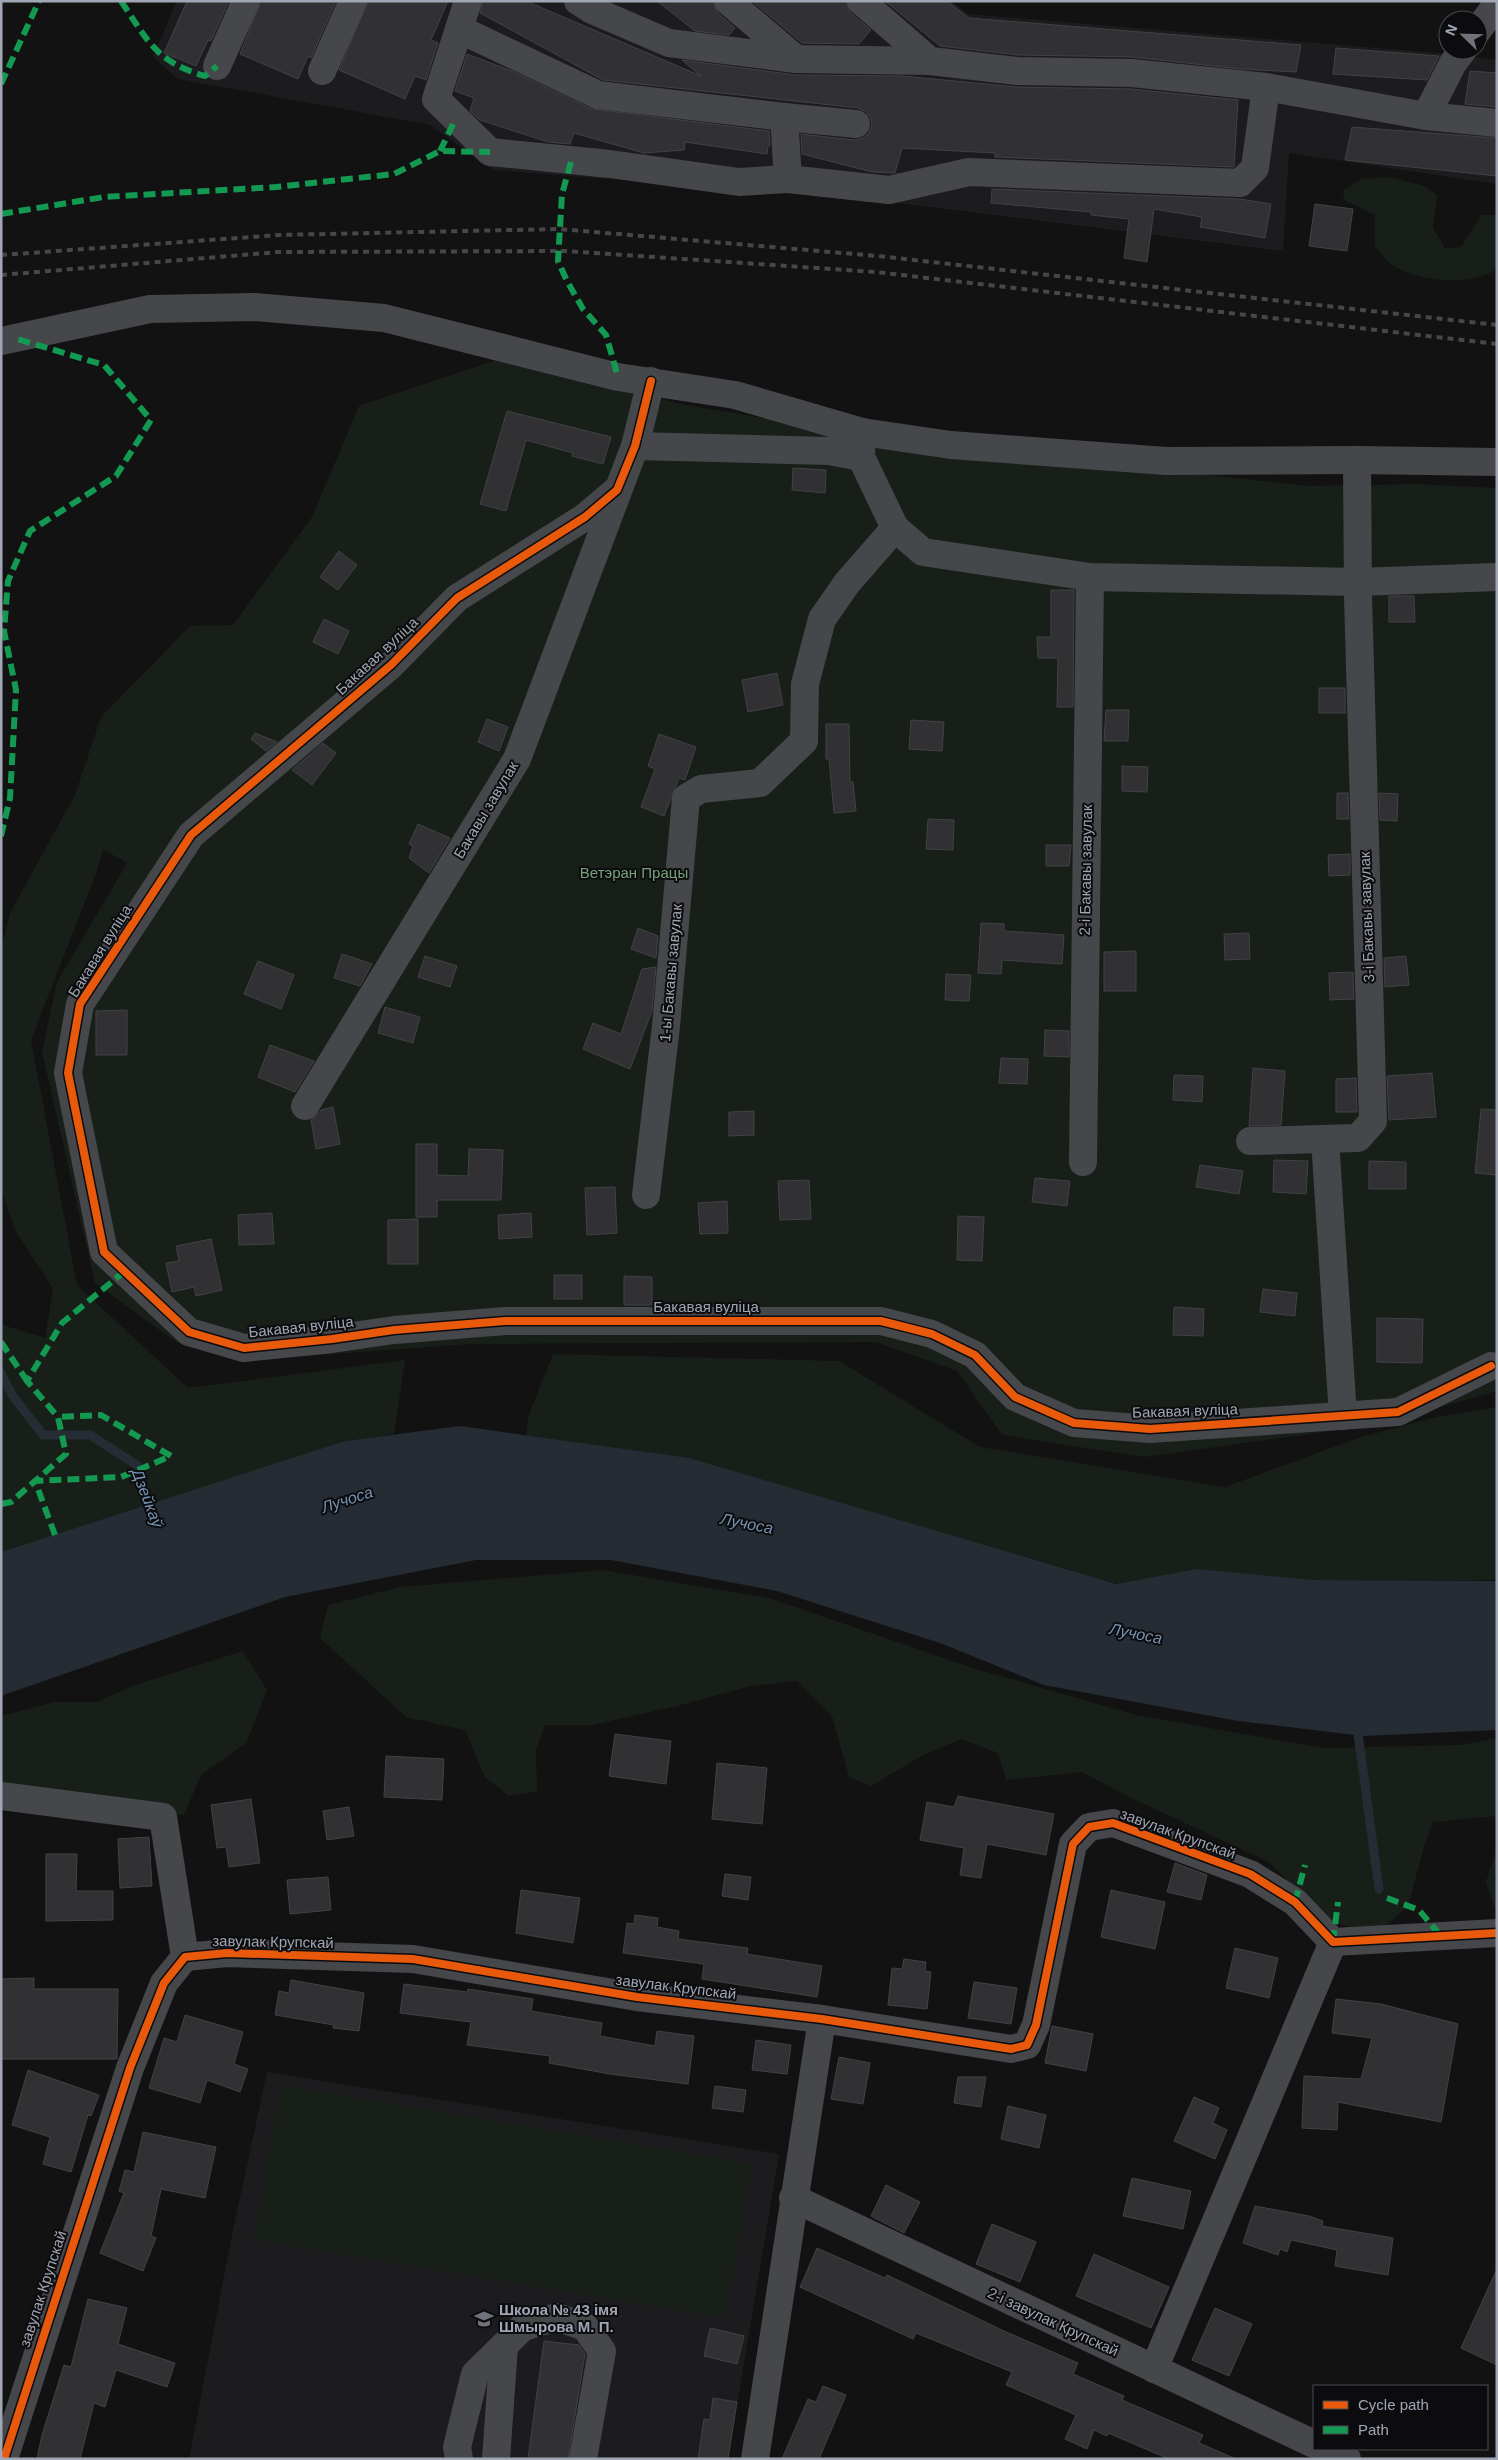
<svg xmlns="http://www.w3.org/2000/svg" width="1498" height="2460" font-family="Arial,sans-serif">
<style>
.built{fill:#1c1c1e}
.green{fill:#181f19}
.water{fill:#252c34}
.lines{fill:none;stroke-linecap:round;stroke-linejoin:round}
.stream{stroke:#252c34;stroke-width:9}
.building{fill:#313133;stroke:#404246}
.minor{stroke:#46474b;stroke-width:28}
.rail{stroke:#46474a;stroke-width:4;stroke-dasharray:6 5;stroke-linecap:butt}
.quiet{stroke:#139951;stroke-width:6;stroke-dasharray:12 6;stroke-linecap:butt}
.cycleway-casing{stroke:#0c0c0e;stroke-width:11}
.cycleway{stroke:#e8590c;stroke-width:8}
.labels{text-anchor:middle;stroke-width:4;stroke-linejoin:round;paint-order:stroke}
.street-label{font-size:15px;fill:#a1a6b4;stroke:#0c0c0e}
.park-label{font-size:15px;fill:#76a17b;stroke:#0c0c0e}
.poi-label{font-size:15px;font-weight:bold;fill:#a1a6b4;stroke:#0c0c0e;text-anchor:start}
.water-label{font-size:16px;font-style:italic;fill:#7593b3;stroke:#0c0c0e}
</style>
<rect width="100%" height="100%" fill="#121212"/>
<!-- built -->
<g class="built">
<polygon points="177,1 952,1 968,14 1437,53 1497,60 1497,184 1289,153 1283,251 858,198 493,170 430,125 178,79 153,57"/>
<polygon points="267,2072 779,2154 728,2459 189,2459 232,2235"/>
</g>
<!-- green -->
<g class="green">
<path d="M1390,177L1424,186L1437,195L1433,228L1445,248L1461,247L1482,215H1497V269C1471,287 1416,282 1391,264C1385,260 1380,252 1375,247V215L1344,200L1343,190L1362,179Z"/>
<polygon points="500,359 686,405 836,430 1133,467 1309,486 1418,484 1497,488 1497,1391 1381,1424 1144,1457 1002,1435 957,1371 876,1342 470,1344 237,1361 176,1342 95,1283 42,1052 57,982 127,863 103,849 97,871 31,1040 77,1285 188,1388 405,1360 394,1434 346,1441 1,1552 1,1322 3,1325 45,1338 53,1289 15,1230 1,1188 1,948 11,911 75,795 101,717 190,626 233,625 312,517 359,406"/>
<polygon points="553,1354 839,1361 980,1447 1225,1487 1358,1438 1436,1417 1497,1407 1497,1580 1311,1580 1119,1584 688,1459 526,1435 529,1414"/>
<polygon points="604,1570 772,1599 973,1668 1136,1715 1323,1748 1461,1745 1497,1738 1497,1816 1433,1822 1424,1847 1408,1906 1377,1934 1326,1920 1269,1862 1131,1798 1082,1772 1006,1780 998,1753 961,1739 923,1755 871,1786 849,1777 832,1716 797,1681 751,1686 677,1706 592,1725 545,1725 536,1750 537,1791 509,1796 485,1777 465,1730 406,1717 320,1638 328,1605 400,1587"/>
<polygon points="243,1651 267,1690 247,1742 201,1775 184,1815 114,1807 1,1787 1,1716 54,1702 97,1702 132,1686"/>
<polygon points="1497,1849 1497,1914 1486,1882"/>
<polygon points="280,2085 752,2164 726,2318 254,2240"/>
</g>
<!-- water -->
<polygon class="water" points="460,1426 689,1458 1117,1584 1197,1569 1312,1580 1497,1581 1497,1730 1363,1736 1238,1721 1044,1685 940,1643 777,1591 611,1560 476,1560 285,1597 1,1696 1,1552 345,1441"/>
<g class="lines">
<!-- stream -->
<g class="stream">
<polyline points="1,1373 12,1395 43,1435 90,1435 137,1465 147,1505 152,1514"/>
<polyline points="1357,1726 1379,1889"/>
</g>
</g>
<!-- building -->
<g class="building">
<polygon points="187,1 229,1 211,41 208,40 196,66 164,53"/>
<polygon points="261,1 336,1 311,58 308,56 298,79 240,54"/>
<polygon points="368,1 448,1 431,40 438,43 426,80 415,76 405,99 339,70"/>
<polygon points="483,1 526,1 701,76 682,60 796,75 903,76 1017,87 1131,89 1238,100 1234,167 995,157 995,153 902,148 895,173 872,172 802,154 801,134 854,140 863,138 869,133 872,125 870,117 865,111 858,108 603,80 480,13"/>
<polygon points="657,1 713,1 718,13 735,28 729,35 695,31"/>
<polygon points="752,1 846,1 850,12 871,30 859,44 802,43"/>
<polygon points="885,1 947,1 969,18 1301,45 1296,72 1240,69 1132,57 1018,55 940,46"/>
<polygon points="1336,48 1439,56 1427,80 1333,74"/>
<polygon points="467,54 512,71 592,109 769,131 770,146 768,146 767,154 685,142 684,150 644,153 574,133 570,144 548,142 480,120 470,111 474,98 455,91"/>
<polygon points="1470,71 1497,73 1497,107 1465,104"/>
<polygon points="1352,127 1497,138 1497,176 1345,160"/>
<polygon points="992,189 1240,199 1271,204 1265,238 1200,227 1202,217 1154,209 1147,262 1124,258 1129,219 1091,215 1091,212 991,203"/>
<polygon points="1315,204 1353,209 1347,251 1309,246"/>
<polygon points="507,411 611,437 603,464 572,456 573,453 526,440 506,511 480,504"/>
<polygon points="793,468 826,470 825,493 792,490"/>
<polygon points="339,551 357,565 338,590 320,577"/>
<polygon points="1051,590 1074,590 1073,707 1057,707 1058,658 1038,658 1037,637 1051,637"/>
<polygon points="1389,596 1414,596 1415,622 1389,622"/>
<polygon points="324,619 349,631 338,654 313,642"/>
<polygon points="777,673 783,705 748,712 742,680"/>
<rect x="1319" y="688" width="26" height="25"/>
<polygon points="1106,710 1129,710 1128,741 1104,741"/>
<polygon points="487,719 508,727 499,751 478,742"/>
<polygon points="911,720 944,722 942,751 909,749"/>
<polygon points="826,724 849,724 850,782 853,782 856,811 834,813 829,759 826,759"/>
<polygon points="255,733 277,742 266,751 251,739"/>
<polygon points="659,734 696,747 685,780 679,778 664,816 641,807 655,769 648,766"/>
<polygon points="323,743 336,753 312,785 292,770"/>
<polygon points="1122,766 1148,767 1147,792 1122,791"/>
<polygon points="1337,793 1348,793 1349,819 1337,819"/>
<polygon points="1379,793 1398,794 1397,821 1380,820"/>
<polygon points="928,819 954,820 953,850 926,849"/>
<polygon points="418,824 450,838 429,873 409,858 413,846 409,844"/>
<polygon points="1046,845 1071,845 1069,866 1046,866"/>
<polygon points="1350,854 1350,875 1329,876 1328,855"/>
<polygon points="981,923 1004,924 1004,931 1064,935 1062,964 1002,960 1001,974 978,973"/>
<polygon points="638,928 658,936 656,958 631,949"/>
<polygon points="1249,933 1250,959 1225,960 1224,934"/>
<polygon points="1136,951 1136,991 1104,991 1104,952"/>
<polygon points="342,954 372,964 360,986 334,978"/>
<polygon points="425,956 457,966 450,987 418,977"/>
<polygon points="1406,956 1409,985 1385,987 1384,958"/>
<polygon points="258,961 294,975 281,1009 244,994"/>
<polygon points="656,967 652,1011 630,1069 583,1049 593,1023 621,1034 642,969"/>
<polygon points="1353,972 1354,999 1330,1000 1329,973"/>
<polygon points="946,974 971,975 969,1001 945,1000"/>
<polygon points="385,1007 420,1017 413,1043 378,1033"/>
<polygon points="127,1010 127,1055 96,1055 96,1011"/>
<polygon points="1045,1030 1069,1031 1069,1057 1044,1056"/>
<polygon points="270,1045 314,1061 295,1092 258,1077"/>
<polygon points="1001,1058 1028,1059 1027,1084 999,1083"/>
<polygon points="1253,1068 1285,1071 1281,1125 1249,1126"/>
<polygon points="1432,1073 1436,1117 1389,1120 1387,1076"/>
<polygon points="1174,1075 1203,1076 1202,1102 1173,1100"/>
<polygon points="1356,1078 1357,1112 1336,1112 1336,1079"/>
<polygon points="333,1107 340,1144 316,1149 311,1120 321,1110"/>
<polygon points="1481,1109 1497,1110 1497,1175 1475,1173"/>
<polygon points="754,1111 754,1135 729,1136 729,1112"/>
<polygon points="416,1144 437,1144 437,1175 468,1176 469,1149 503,1150 501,1200 437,1200 437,1217 416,1217"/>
<polygon points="1274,1160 1308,1161 1306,1194 1273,1192"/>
<polygon points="1369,1161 1406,1162 1406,1189 1369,1189"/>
<polygon points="1200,1165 1243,1171 1239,1194 1196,1187"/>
<polygon points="1035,1178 1070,1181 1067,1206 1032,1202"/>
<polygon points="809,1180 811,1219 780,1220 778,1181"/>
<polygon points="615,1187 617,1233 587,1235 585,1188"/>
<polygon points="727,1201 728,1233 700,1234 698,1203"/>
<polygon points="272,1213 274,1244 239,1245 238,1215"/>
<polygon points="531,1213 532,1237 499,1239 498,1215"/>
<polygon points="958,1216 984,1217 982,1261 957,1260"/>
<polygon points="418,1219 418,1264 388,1264 388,1220"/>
<polygon points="211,1239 222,1290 196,1296 194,1287 172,1292 166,1263 179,1261 176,1246"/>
<rect x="554" y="1275" width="28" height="24"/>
<polygon points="624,1276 652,1277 652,1305 624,1305"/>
<polygon points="1263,1289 1297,1293 1295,1316 1260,1312"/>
<polygon points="1174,1307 1204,1309 1203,1336 1173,1335"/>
<polygon points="1377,1318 1423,1319 1422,1363 1377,1362"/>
<polygon points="615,1734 671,1741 666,1784 609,1776"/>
<polygon points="386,1756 444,1759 442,1800 384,1797"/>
<polygon points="717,1763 767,1768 762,1824 712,1819"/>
<polygon points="958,1796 1054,1814 1046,1855 987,1844 981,1878 960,1875 964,1848 920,1840 927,1802 954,1807"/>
<polygon points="251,1799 260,1863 229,1867 226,1847 217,1848 211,1805"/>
<polygon points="349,1807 354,1836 327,1840 323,1811"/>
<polygon points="149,1837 152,1886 120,1888 118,1839"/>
<polygon points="46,1854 77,1854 76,1891 113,1891 113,1920 46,1921"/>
<polygon points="1175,1863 1207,1875 1201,1900 1167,1892"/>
<polygon points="725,1874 751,1877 748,1900 722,1896"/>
<polygon points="328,1877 331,1910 290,1914 287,1880"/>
<polygon points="521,1890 580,1898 573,1943 516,1933"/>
<polygon points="1111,1890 1165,1902 1155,1949 1101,1937"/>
<polygon points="635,1915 658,1918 657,1927 679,1931 678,1939 748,1948 747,1954 822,1966 817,1997 702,1979 704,1964 623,1953 627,1923 634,1924"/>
<polygon points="1235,1948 1278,1958 1269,1998 1226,1988"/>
<polygon points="904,1959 926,1962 925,1971 931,1972 927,2009 888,2005 892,1968 902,1969"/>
<polygon points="34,1978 34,1989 118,1989 117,2059 1,2059 1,1979"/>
<polygon points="291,1980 364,1993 359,2031 333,2028 334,2025 275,2015 279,1991 289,1993"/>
<polygon points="974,1982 1017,1988 1011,2024 968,2018"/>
<polygon points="404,1984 467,1992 468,1989 533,1999 531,2011 602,2023 600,2036 655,2046 657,2031 694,2036 688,2084 610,2074 549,2063 550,2056 467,2045 471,2022 400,2013"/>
<polygon points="1336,1999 1381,2004 1458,2024 1441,2122 1338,2102 1337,2130 1302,2128 1304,2076 1361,2079 1372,2038 1332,2033"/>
<polygon points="185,2015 243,2032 234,2064 248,2069 240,2092 207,2080 200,2103 149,2088 164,2038 177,2042"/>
<polygon points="1052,2026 1093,2034 1086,2071 1045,2063"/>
<polygon points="756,2040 791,2045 787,2074 752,2070"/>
<polygon points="839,2057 870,2063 863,2104 831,2099"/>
<polygon points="28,2070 99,2095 91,2116 88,2115 71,2172 43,2164 50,2137 12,2125"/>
<polygon points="958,2077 986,2077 981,2107 954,2103"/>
<polygon points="715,2086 746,2090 743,2112 712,2108"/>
<polygon points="1194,2097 1219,2108 1213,2123 1227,2130 1215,2159 1174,2141"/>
<polygon points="1008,2106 1046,2115 1039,2148 1001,2139"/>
<polygon points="143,2132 216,2147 205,2198 161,2189 151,2236 156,2238 143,2271 100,2253 124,2193 119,2191 125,2170 134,2172"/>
<polygon points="1132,2178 1191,2191 1183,2229 1123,2216"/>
<polygon points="886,2185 920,2202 904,2233 871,2216"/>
<polygon points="1255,2206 1309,2216 1323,2221 1322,2226 1393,2238 1388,2275 1335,2266 1337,2250 1291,2240 1287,2252 1280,2249 1278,2255 1243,2243"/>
<polygon points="992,2224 1036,2242 1020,2282 976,2264"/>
<polygon points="817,2248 885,2278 887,2275 1004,2331 1078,2363 1073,2374 1124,2396 1122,2400 1203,2435 1199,2443 1236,2459 1169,2459 1108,2433 1107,2436 1094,2430 1087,2449 1065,2439 1076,2415 1006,2385 1012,2372 916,2333 913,2339 800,2287"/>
<polygon points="1094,2254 1169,2287 1151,2328 1076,2296"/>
<polygon points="1497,2269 1497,2365 1461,2348"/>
<polygon points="88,2299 127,2308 118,2344 175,2363 167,2387 116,2370 105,2407 94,2403 80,2459 37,2459 42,2435 64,2365 71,2367"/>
<polygon points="1215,2308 1252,2324 1229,2376 1192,2360"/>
<polygon points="710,2328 744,2336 737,2364 704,2356"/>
<polygon points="544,2341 579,2345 585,2354 568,2459 528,2459"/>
<polygon points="823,2386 846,2395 819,2459 782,2459 808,2399 816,2402"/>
<polygon points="713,2398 737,2402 728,2459 698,2459 704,2419 710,2420"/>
</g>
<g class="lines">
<!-- minor -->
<g class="minor">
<polyline points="468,1 459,29 598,95 784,117 788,179 889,190 969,172 1240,183 1255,168 1266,87"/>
<polyline points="578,1 592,10 669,43 796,59 930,61"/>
<polyline points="728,1 796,59"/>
<polyline points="861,1 930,61 1017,71 1132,73 1266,87 1426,116 1497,123"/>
<polyline points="459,29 436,99 490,152 610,164 739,182 788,179"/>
<polyline points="1478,30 1497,4"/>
<polyline points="217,66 246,1"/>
<polyline points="322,71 353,1"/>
<polyline points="1426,116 1453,63 1463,50"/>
<polyline points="784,117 856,124"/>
<polyline points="1,341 150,309 254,307 384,318 618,377 735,395 862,432 951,445 1166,461 1357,460 1497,462"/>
<polyline points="862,432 861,457 895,528 923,552 1090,577 1357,582 1497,577"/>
<polyline points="635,446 829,451 861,457"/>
<polyline points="617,490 585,517 457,598 391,665 191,835 80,1004 68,1073 104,1252 189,1332 244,1348 332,1339 394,1330 505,1321 881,1321 932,1334 975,1355 1015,1397 1074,1423 1150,1429 1398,1412 1491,1366"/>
<polyline points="305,1106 517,759 635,446 651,381"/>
<polyline points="1325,1139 1343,1416"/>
<polyline points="1250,1141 1358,1138 1373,1121 1358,596 1357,460"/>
<polyline points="1083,1162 1090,577"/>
<polyline points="646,1195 666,1026 686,798 701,789 760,783 804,741 805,684 822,619 847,583 895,528"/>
<polyline points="1,1796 163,1817 185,1957"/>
<polyline points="793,2198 1314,2444"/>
<polyline points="1154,2369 1333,1942"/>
<polyline points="1325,2449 1347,2459"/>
<polyline points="4,2459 130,2068 164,1983 185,1957 227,1953 413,1959 637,1997 822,2019 1011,2049 1027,2045 1036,2025 1073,1844 1089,1827 1113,1823 1250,1874 1295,1902 1333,1942 1497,1933"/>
<polyline points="459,2459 457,2447 475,2374 523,2327 557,2317 585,2327 602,2351 583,2459"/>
<polyline points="496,2459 504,2346"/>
<polyline points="755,2459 822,2019"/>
</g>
<!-- rail -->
<g class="rail">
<polyline points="1,255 279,235 559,229 878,256 1497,325"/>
<polyline points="1,275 278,252 565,251 876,272 1497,344"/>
</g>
<!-- quiet -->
<g class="quiet">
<path d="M121,1C148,41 156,62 205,76L217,66"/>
<polyline points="1,84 39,1"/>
<polyline points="440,151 455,120"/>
<polyline points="571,162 562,194 558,261 567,281 583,309 606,335 618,377"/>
<polyline points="1,214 104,197 276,187 394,174 440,151 490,152"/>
<polyline points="1,836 10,798 16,690 4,631 8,581 30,531 116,476 151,420 104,365 14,338"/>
<polyline points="1,1342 27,1381"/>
<polyline points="1,1504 11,1502 66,1454 58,1417 27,1381 62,1323 125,1271"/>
<polyline points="55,1535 35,1481 121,1477 171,1456 101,1415 58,1417"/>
<polyline points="1387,1898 1419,1910 1439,1934"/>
<polyline points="1295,1902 1305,1865"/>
<polyline points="1333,1942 1338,1902"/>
</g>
<!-- cycleway casing -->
<g class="cycleway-casing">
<g id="cycleway">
<polyline points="651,381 635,446 617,490 585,517 457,598 391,665 191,835 80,1004 68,1073 104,1252 189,1332 244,1348 332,1339 394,1330 505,1321 881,1321 932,1334 975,1355 1015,1397 1074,1423 1150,1429 1398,1412 1491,1366"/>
<polyline points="4,2459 130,2068 164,1983 185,1957 227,1953 413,1959 637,1997 822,2019 1011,2049 1027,2045 1036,2025 1073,1844 1089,1827 1113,1823 1250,1874 1295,1902 1333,1942 1497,1933"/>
</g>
</g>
<!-- cycleway -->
<use href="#cycleway" class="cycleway"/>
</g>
<!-- icons -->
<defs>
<g id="school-bare" transform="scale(1.5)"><path d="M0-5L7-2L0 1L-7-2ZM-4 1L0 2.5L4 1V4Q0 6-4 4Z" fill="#6f727b" stroke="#0c0c0e" stroke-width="2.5" paint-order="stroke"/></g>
</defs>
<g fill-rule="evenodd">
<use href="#school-bare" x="484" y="2319"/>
</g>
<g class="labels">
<!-- street labels -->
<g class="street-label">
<text transform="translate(377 656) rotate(-43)" y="5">Бакавая вуліца</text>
<text transform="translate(486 810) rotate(-59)" y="5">Бакавы завулак</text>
<text transform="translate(1086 870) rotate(-89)" y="5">2-і Бакавы завулак</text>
<text transform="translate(1367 917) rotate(-92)" y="5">3-і Бакавы завулак</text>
<text transform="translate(100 951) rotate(-58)" y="5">Бакавая вуліца</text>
<text transform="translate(671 973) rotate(-85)" y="5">1-ы Бакавы завулак</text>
<text x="706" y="1312">Бакавая вуліца</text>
<text transform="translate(301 1327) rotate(-6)" y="5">Бакавая вуліца</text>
<text transform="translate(1185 1411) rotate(-2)" y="5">Бакавая вуліца</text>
<text transform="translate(1178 1834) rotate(20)" y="5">завулак Крупскай</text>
<text transform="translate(273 1942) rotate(1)" y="5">завулак Крупскай</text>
<text transform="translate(676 1987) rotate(7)" y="5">завулак Крупскай</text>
<text transform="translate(43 2289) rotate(-72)" y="5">завулак Крупскай</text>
<text transform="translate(1053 2322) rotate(25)" y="5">2-і завулак Крупскай</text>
</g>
<!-- park labels -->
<g class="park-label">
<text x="634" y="878">Ветэран Працы</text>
</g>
<!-- poi labels -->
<g class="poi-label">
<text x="499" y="2315">Школа № 43 імя<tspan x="499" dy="17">Шмырова М. П.</tspan></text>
</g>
<!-- water labels -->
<g class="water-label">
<text transform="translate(148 1498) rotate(69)" y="6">Дзейкаў</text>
<text transform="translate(347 1499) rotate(-18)" y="6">Лучоса</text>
<text transform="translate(747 1523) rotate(11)" y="6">Лучоса</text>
<text transform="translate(1136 1633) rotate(11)" y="6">Лучоса</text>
</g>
</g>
<!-- border -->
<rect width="1498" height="2460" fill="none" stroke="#a1a6b4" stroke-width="5"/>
<!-- legend -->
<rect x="1313" y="2385" width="175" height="65" fill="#0c0c0e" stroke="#484a50"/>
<rect x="1323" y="2401" width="25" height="8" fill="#e8590c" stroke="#484a50"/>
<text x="1358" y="2410" font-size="15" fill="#a1a6b4">Cycle path</text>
<rect x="1323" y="2426" width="25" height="8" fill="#139951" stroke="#484a50"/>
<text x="1358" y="2435" font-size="15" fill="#a1a6b4">Path</text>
<!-- north arrow -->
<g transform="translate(1463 35) rotate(293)"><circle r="24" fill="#0c0c0e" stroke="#484a50"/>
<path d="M0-4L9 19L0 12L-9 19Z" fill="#6f727b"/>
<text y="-8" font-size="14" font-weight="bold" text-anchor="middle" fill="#a1a6b4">N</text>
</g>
</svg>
